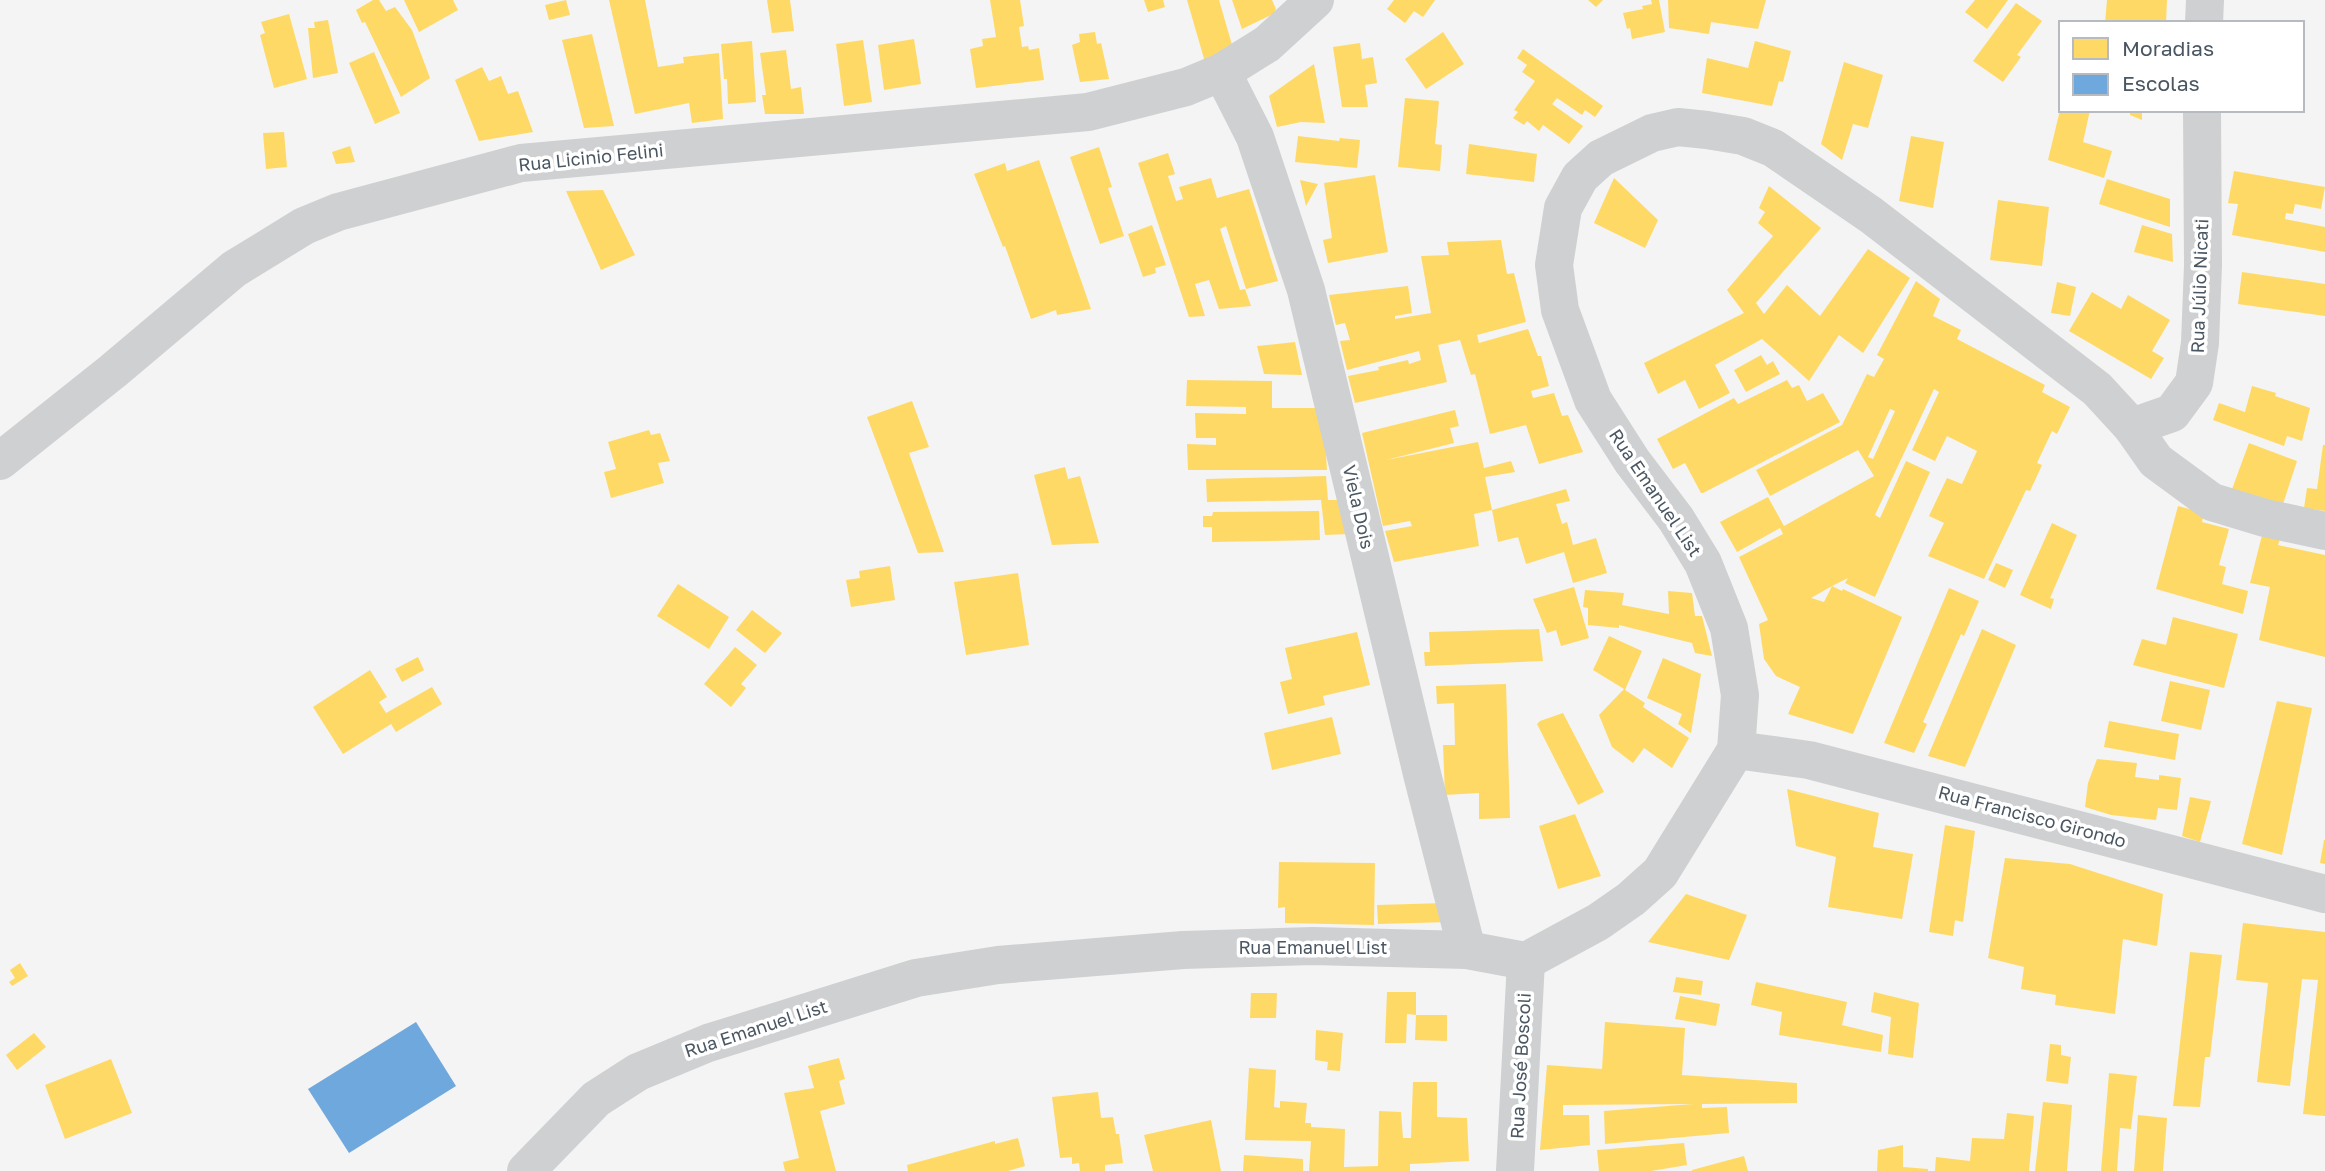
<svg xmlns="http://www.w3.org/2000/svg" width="2325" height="1171" font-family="'Golos Text',sans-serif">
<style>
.homes{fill:#ffd966;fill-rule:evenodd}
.schools{fill:#6fa8dc}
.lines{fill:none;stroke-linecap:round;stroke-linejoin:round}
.street{stroke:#ced0d2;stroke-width:38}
.labels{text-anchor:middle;stroke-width:7;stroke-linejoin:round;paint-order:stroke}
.street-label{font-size:18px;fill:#4a5661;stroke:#fff}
</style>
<rect width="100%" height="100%" fill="#f4f4f4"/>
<!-- homes -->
<g class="homes">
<polygon points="373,0 379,0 386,11 395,7 412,30 430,78 401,97 365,22 362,23 356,10"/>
<polygon points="404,0 453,0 458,10 419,32"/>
<polygon points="566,0 570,15 549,20 545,5"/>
<polygon points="609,0 645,0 658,67 684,63 683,57 719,53 723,119 692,123 689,103 635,114"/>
<polygon points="767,0 790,0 794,31 772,33"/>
<polygon points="990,0 1020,0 1024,26 1019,27 1022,47 1028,46 1029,50 1039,48 1044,80 976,88 970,49 983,46 982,39 996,37"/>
<polygon points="1144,0 1163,0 1165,7 1148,12"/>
<polygon points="1187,0 1219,0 1235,55 1205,62"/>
<polygon points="1232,0 1272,0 1276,9 1273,14 1242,29"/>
<polygon points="1394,0 1435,0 1423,17 1414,11 1405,23 1387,9"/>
<polygon points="1588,0 1603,0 1596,7"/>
<polygon points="1651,0 1659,0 1665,32 1632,39 1630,28 1627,29 1623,13 1643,9 1642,6 1652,4"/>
<polygon points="1668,0 1766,0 1758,29 1711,22 1709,34 1669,28"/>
<polygon points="1975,0 2008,0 1987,29 1965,12"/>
<polygon points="2107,0 2167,0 2166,23 2105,23"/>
<polygon points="2016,3 2042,21 2017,55 2021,57 2003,82 1973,61"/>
<polygon points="289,14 307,79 274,88 260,35 265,33 261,22"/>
<polygon points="328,20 338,73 313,78 308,28 315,28 314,22"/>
<polygon points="1095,32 1097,44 1101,43 1109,79 1080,82 1072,45 1080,42 1079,34"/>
<polygon points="1443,32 1464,64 1426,89 1405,59"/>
<polygon points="592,34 614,126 584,128 562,40"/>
<polygon points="914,39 921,84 884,90 878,45"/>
<polygon points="863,40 872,102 844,106 836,44"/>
<polygon points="752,41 756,102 728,104 727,79 724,79 721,44"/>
<polygon points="1755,41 1791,51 1783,82 1779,81 1772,106 1702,93 1707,58 1748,68"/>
<polygon points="1360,43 1362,59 1373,57 1377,83 1365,85 1368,107 1342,107 1333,47"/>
<polygon points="1523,49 1603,106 1595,117 1585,110 1582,115 1557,98 1552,104 1583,126 1569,144 1543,125 1539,131 1527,121 1524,125 1513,118 1518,112 1514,110 1535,81 1522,72 1527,65 1517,58"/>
<polygon points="786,50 791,89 801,87 804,114 765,114 762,95 766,95 760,53"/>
<polygon points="374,52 400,113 375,124 349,63"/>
<polygon points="1844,62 1883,75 1868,128 1853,124 1842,160 1821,144"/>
<polygon points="1314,64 1325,123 1301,122 1277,127 1269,96"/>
<polygon points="482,67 489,81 501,76 508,94 518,91 533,132 479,141 455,80"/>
<polygon points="1405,98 1439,101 1435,144 1442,145 1440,171 1398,167"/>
<polygon points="2060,110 2090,110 2083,142 2112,151 2104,178 2048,160"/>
<polygon points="2130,110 2142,110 2142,120 2130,115"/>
<polygon points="284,132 287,167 266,169 263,133"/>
<polygon points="1298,136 1339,141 1340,138 1360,140 1357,168 1295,162"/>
<polygon points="1911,136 1944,142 1933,208 1899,201"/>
<polygon points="1469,144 1537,154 1534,182 1466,174"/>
<polygon points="350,146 355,162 336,164 332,152"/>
<polygon points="1099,147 1112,187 1108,188 1124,236 1100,244 1070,157"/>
<polygon points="1168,153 1175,174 1168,176 1176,201 1183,199 1179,187 1211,178 1217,198 1249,189 1278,281 1246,289 1226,226 1220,229 1240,290 1245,289 1251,306 1219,309 1209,280 1195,284 1205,316 1189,317 1138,163"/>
<polygon points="1039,160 1091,309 1057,315 1056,310 1031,319 1005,246 1003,247 974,174 1005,163 1007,171"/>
<polygon points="2234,171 2325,187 2321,209 2295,204 2293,214 2286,213 2285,219 2325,227 2325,252 2232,235 2238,204 2228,203"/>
<polygon points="1375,175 1388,252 1328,263 1323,240 1332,238 1324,183"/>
<polygon points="1614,178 1658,220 1645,248 1594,223"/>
<polygon points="2107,179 2170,199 2170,227 2099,204"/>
<polygon points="1300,180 1318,184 1306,206"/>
<polygon points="1769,186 1821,228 1756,303 1764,314 1787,285 1820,316 1868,249 1910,278 1863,353 1839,335 1809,381 1762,339 1715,365 1730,393 1699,409 1685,380 1658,394 1644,363 1744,313 1727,290 1773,236 1758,223 1765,212 1759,208"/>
<polygon points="603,190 635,255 601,270 566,191"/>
<polygon points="1998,200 2049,207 2042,266 1990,260"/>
<polygon points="1152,225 1166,265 1155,268 1156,273 1143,277 1128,234"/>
<polygon points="2142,225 2172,234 2173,262 2134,252"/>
<polygon points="1501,240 1507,274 1514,273 1526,322 1477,335 1479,343 1528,329 1538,356 1541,356 1549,386 1531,391 1533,398 1554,393 1562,416 1568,415 1583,452 1539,464 1526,425 1490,434 1475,374 1471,375 1460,340 1438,345 1447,382 1355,403 1348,376 1379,370 1378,367 1408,360 1409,364 1421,360 1419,351 1347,370 1340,341 1350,340 1345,323 1336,325 1329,295 1408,286 1412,313 1395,316 1395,319 1431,313 1421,256 1449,255 1447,242"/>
<polygon points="2242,272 2325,284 2325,316 2238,304"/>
<path d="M1916,281L1940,299L1933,316L1961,330L1957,339L2045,385L2042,392L2070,407L2057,434L2052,431L2037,463L2042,465L2030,491L2026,490L1984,579L1928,556L1944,523L1929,516L1947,478L1962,484L1977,451L1947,436L1935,461L1912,450L1939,392L1934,389L1875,515L1880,518L1906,461L1930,472L1875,597L1845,583L1848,578L1832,586L1842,591L1843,589L1902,617L1853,734L1788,714L1800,687L1776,676L1764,659L1759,624L1768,620L1739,557L1783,534L1780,528L1737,552L1720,522L1768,497L1784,526L1874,476L1858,450L1770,496L1756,470L1842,425L1867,374L1874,377L1884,359L1877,355ZM1890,409L1895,411L1873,459L1868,457ZM1832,586L1824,602L1811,598Z"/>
<polygon points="2057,282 2076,287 2070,316 2051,313"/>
<polygon points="2092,292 2121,309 2128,295 2170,320 2152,351 2164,358 2151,379 2069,331"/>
<polygon points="1295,342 1302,375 1264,374 1257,346"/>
<polygon points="1761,355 1767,365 1773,361 1780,374 1746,392 1734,370"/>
<polygon points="1187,380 1272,381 1272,408 1318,408 1325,439 1327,470 1188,470 1187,444 1216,445 1216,438 1196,438 1195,413 1246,414 1246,407 1186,406"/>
<polygon points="1787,380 1792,388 1799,385 1807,401 1823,393 1840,422 1703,493 1701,493 1685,463 1673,469 1657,439 1734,398 1738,404"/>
<polygon points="2252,386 2276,393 2275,396 2310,408 2302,441 2287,436 2284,446 2213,420 2219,403 2245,412"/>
<polygon points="912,401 929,447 909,453 944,552 918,553 867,417"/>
<polygon points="1455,410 1459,426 1450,428 1454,443 1386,460 1478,442 1484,468 1511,461 1515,472 1485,477 1492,510 1474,514 1479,546 1394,562 1385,531 1412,526 1410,521 1383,526 1362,433"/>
<polygon points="649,430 651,435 660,433 670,461 658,463 664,483 611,498 604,472 616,469 608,442"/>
<polygon points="2249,443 2297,461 2283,504 2232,489"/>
<polygon points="2323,445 2325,445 2325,511 2304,508 2307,488 2317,489"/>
<polygon points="1065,467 1068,479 1080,476 1099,543 1052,545 1034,475"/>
<polygon points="1326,476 1328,500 1344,500 1349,534 1325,535 1321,500 1207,502 1206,479"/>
<polygon points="1566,489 1570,501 1556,504 1562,524 1567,522 1573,545 1596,538 1607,573 1573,583 1564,552 1526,564 1518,537 1498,542 1492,510"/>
<polygon points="2178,506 2204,513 2202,522 2229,529 2219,565 2226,567 2222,584 2248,591 2243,614 2156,589"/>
<polygon points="1319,511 1320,540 1212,542 1212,527 1203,527 1203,516 1212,516 1213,512"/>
<polygon points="2052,523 2077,535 2050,598 2054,599 2051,609 2020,595"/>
<polygon points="2263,531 2281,536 2278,545 2325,555 2325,657 2259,640 2270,587 2250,583"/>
<polygon points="1996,563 2013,570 2005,588 1988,580"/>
<polygon points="890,566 895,600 851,607 846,580 860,578 859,571"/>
<polygon points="1018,573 1029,645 966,655 954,582"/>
<polygon points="678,584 729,617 709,649 657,616"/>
<polygon points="1574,587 1589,638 1561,646 1556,630 1547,633 1533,599"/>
<polygon points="1949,588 1979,601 1964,636 1961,634 1923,722 1927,724 1914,753 1884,743"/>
<polygon points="1585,590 1624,593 1622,605 1669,614 1668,591 1692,593 1695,616 1702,616 1712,656 1695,653 1692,643 1619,625 1619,628 1588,625 1588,608 1583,607"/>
<polygon points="752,610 782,633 765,653 736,630"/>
<polygon points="2173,617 2238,634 2224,688 2133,665 2142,639 2166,645"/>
<polygon points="1539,629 1543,661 1425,666 1424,652 1430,652 1429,632"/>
<polygon points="1982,629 2016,645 1965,767 1928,756"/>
<polygon points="1357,632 1370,685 1323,696 1325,705 1288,714 1280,682 1292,679 1285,648"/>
<polygon points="1609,636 1642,651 1625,690 1645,703 1643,707 1689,738 1672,768 1644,748 1633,763 1612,747 1599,715 1624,689 1593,670"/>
<polygon points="735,647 757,665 741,684 746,688 731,707 704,684"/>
<polygon points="418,657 424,670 402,682 395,669"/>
<polygon points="1663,658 1701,674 1691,733 1678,724 1682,714 1647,698"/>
<polygon points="370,670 387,697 379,702 386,713 432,687 442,704 396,732 391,724 343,754 313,707"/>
<polygon points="2170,681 2210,690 2201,730 2161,721"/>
<polygon points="1506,684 1510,818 1479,819 1479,793 1445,795 1443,745 1455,745 1454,703 1437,704 1436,686"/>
<polygon points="2277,701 2312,708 2282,855 2242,844"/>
<polygon points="1563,713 1604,792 1578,805 1537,724 1540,721"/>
<polygon points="1332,717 1341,754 1272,770 1264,733"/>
<polygon points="2109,721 2179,734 2175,760 2104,747"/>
<polygon points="2097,759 2137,763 2135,777 2159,780 2159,775 2181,778 2177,810 2158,808 2156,820 2111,815 2085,807 2088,783"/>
<polygon points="1787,789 1879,813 1873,847 1913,854 1902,919 1828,907 1836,857 1796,846"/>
<polygon points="2190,797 2211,801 2200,842 2182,836"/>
<polygon points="1575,814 1601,876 1558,889 1539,826"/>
<polygon points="1945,825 1975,831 1963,922 1955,920 1953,936 1929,932"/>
<polygon points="2324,840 2325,840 2325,864 2320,863"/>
<polygon points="2005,858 2070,864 2163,894 2157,946 2123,939 2115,1014 2055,1005 2056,995 2021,989 2024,967 1988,958"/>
<polygon points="1279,862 1375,863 1374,925 1285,923 1285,907 1278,908"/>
<polygon points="1686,894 1747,915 1729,960 1648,942"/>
<polygon points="1445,903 1450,922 1378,924 1377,905"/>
<polygon points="2243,923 2325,932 2325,1116 2303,1114 2318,980 2302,979 2290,1086 2257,1082 2268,983 2236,980"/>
<polygon points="2190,952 2222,955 2210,1057 2205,1057 2200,1107 2173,1106"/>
<polygon points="20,963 28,976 12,986 9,982 15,978 10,970"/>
<polygon points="1676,977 1703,981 1701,995 1673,992"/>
<polygon points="1756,982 1847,1002 1842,1025 1883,1035 1881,1052 1779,1035 1782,1012 1751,1005"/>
<polygon points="1387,992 1416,992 1416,1015 1407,1014 1406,1043 1385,1043"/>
<polygon points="1874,992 1919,1003 1913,1058 1888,1054 1891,1017 1871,1012"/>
<polygon points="1251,993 1277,993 1276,1018 1250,1018"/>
<polygon points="1680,996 1720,1004 1716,1026 1675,1019"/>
<polygon points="1416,1015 1447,1015 1447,1041 1415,1040"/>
<polygon points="1605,1022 1685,1028 1682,1075 1797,1083 1797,1103 1702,1104 1702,1108 1727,1107 1729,1133 1605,1144 1604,1111 1693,1104 1563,1105 1563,1115 1589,1115 1590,1145 1540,1150 1547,1065 1602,1069"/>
<polygon points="1316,1030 1343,1033 1340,1071 1327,1070 1328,1062 1315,1060"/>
<polygon points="34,1033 46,1047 17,1070 6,1055"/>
<polygon points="2050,1044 2061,1045 2061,1055 2071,1057 2068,1084 2046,1081"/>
<polygon points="839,1058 845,1079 839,1081 845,1104 820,1111 836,1171 785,1171 783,1162 799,1158 784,1093 814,1088 808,1066"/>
<polygon points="111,1059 132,1113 65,1139 45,1085"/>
<polygon points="1249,1068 1276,1070 1274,1107 1280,1108 1280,1101 1307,1103 1305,1123 1311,1123 1311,1127 1345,1129 1344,1167 1378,1166 1379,1111 1401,1112 1403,1138 1411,1138 1413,1082 1437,1082 1437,1117 1467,1118 1469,1161 1410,1164 1410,1171 1309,1171 1311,1141 1245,1140"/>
<polygon points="2109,1073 2137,1076 2131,1129 2120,1128 2117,1171 2101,1171"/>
<polygon points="1098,1092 1101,1118 1113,1117 1116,1134 1119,1134 1123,1163 1105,1165 1105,1171 1080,1171 1079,1163 1072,1164 1072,1157 1060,1158 1052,1097"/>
<polygon points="2043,1102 2072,1105 2067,1171 2035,1171"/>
<polygon points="2007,1113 2034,1116 2029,1171 1935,1171 1936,1157 1970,1161 1972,1138 2004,1139"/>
<polygon points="2138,1115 2167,1118 2163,1171 2134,1171"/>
<polygon points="1211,1120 1221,1171 1153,1171 1144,1135"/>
<polygon points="1018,1138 1025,1166 1008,1171 908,1171 907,1165 995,1141 995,1144"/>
<polygon points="1684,1143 1687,1165 1651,1171 1599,1171 1597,1150"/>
<polygon points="1903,1145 1903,1167 1928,1169 1928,1171 1877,1171 1878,1150"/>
<polygon points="1244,1155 1303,1159 1303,1171 1243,1171"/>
<polygon points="1744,1156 1748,1171 1692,1171 1692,1170"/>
</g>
<!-- schools -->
<polygon class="schools" points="416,1022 456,1086 349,1153 308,1089"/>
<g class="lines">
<!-- street -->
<g class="street">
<polyline points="2204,23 2205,0"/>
<polyline points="1222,72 1255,137 1306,290 1423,778 1467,950"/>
<polyline points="2132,427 2172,413 2194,383 2200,343 2203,265 2202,110"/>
<polyline points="0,461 113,371 234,269 304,226 338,212 521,163 1088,112 1186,87 1222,72 1267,44 1315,0"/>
<polyline points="1736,750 1809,760 2325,894"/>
<polyline points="526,1171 596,1099 638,1072 708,1043 916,978 998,965 1183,950 1313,946 1467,950 1526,961 1598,922 1631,899 1660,873 1736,750 1740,695 1729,628 1703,563 1676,519 1632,461 1593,400 1560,310 1554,265 1563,208 1580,177 1601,158 1652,133 1678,127 1707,130 1743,136 1773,148 1871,215 2097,389 2132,427 2156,461 2212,502 2265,518 2325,531"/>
<polyline points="1515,1171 1526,961"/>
</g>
</g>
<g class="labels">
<!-- street labels -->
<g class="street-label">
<text transform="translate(591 158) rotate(-6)" y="6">Rua Licinio Felini</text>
<text transform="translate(2200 286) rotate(-88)" y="6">Rua Júlio Nicati</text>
<text transform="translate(1655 493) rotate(56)" y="6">Rua Emanuel List</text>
<text transform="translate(1358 507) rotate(77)" y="6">Viela Dois</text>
<text transform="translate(2032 817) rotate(15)" y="6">Rua Francisco Girondo</text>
<text x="1313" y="954">Rua Emanuel List</text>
<text transform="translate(756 1029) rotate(-18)" y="6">Rua Emanuel List</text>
<text transform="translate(1521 1066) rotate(-87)" y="6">Rua José Boscoli</text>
</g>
</g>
<!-- legend -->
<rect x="2059" y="21" width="245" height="91" fill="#ffffff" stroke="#b7bbc0" stroke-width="2"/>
<rect x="2073" y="38" width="35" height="21" fill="#ffd966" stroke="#b7bbc0" stroke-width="2"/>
<text x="2122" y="56" font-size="21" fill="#4a5661">Moradias</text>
<rect x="2073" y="74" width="35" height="21" fill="#6fa8dc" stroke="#b7bbc0" stroke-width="2"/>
<text x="2122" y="91" font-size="21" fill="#4a5661">Escolas</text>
</svg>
